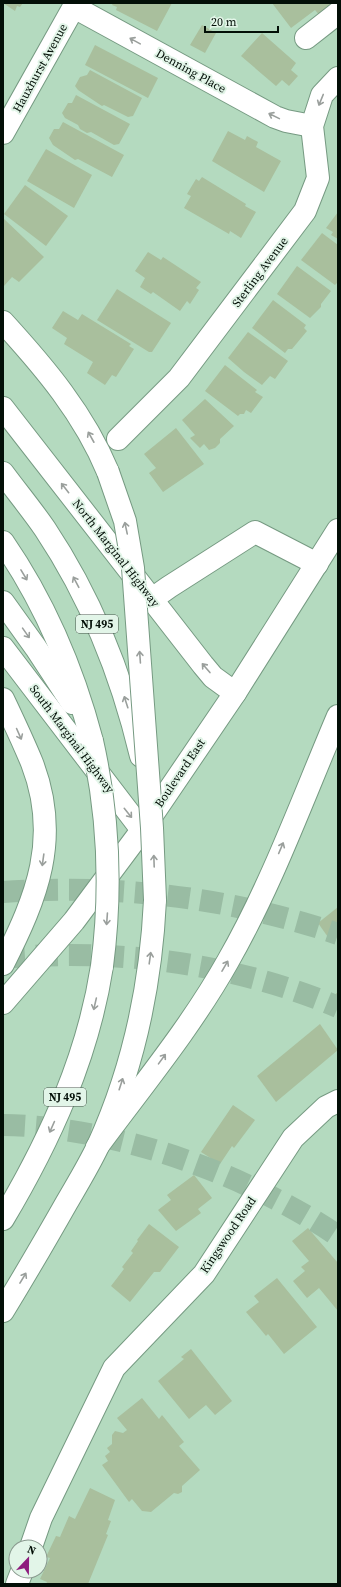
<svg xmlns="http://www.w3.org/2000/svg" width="341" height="1587" font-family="'Source Serif 4',serif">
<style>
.building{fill:#a9bf9d}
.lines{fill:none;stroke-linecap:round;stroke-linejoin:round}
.highway-tunnel{stroke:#99bca3;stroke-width:22;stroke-dasharray:22 11;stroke-linecap:butt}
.minor-casing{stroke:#769a82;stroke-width:24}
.major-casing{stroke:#769a82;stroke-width:24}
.highway-casing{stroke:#769a82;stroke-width:24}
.minor{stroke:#fff;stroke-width:22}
.major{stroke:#fff;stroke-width:22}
.highway{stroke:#fff;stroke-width:22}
.highway-bridge-casing{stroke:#769a82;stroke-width:24;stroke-linecap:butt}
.highway-bridge{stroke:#fff;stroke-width:22}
.oneway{stroke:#9a9f9c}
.labels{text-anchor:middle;stroke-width:4;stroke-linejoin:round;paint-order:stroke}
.shield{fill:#e2f5e8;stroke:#46544a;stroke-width:1}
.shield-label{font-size:11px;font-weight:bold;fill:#030f07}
.street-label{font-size:12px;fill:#030f07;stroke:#e2f5e8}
</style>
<rect width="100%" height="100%" fill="#b4dabf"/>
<!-- building -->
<g class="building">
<polygon points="3,3 23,3 20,7 17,6 15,11"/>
<polygon points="113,3 172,3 157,31 116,10 117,7 112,5"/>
<polygon points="272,3 338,3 321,17 315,10 291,28"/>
<polygon points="202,25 216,33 205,53 190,45"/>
<polygon points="262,33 296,63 291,70 298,76 289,86 282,80 276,86 241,56"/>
<polygon points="95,45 158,78 148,98 85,65"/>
<polygon points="90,70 142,98 133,116 128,117 104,105 102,106 78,90 75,86 80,77 87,75"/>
<polygon points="76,95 130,124 119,144 114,145 91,132 87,133 80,129 78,125 65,118 62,113 68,103 72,103"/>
<polygon points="63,122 124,155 112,177 78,159 75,160 53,145 49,138 54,129 59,129"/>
<polygon points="228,131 245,140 247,136 258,142 256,147 281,161 264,192 212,161"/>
<polygon points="46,149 92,175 74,208 27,181"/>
<polygon points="202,177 246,204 245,206 256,212 241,238 230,231 229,234 184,208 191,196 187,194 196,179 199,181"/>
<polygon points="25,185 68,216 46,246 4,214"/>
<polygon points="338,212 338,239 331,235 333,232 326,228"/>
<polygon points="3,218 44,257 19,282 12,277 4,286"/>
<polygon points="322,233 338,245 338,282 335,285 301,260"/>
<polygon points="148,252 161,260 163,257 201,282 196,288 199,290 190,304 187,301 180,311 153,292 151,294 140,287 145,278 135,271"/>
<polygon points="297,266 331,291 321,304 321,307 310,318 277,294"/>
<polygon points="117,289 171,323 152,352 149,352 97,320"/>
<polygon points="273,300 306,325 304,328 307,331 292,349 288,349 285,353 252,328"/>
<polygon points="63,311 78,320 82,314 131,344 129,346 134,349 116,377 112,375 105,385 87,373 93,362 64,344 67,338 52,328"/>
<polygon points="248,332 288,361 275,379 270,376 262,385 244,372 228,358"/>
<polygon points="225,365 257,390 255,392 263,397 251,413 246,410 244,414 240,414 238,416 205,391"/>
<polygon points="205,399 234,426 220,439 220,443 215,448 209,450 204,444 200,448 190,438 195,435 182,420"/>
<polygon points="176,428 204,464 163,492 149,473 156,468 144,454"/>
<polygon points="338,907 338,933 330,940 318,923"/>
<polygon points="338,992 338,1009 330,999"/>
<polygon points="320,1024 338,1050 276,1102 257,1076"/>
<polygon points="233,1105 255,1120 234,1148 232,1146 220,1164 201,1152"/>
<polygon points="194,1175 212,1198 198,1209 201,1213 176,1231 158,1210 171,1200 167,1195"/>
<polygon points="149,1224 179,1247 160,1272 154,1272 130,1302 111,1286 124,1269 122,1267 133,1253 131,1251 138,1241 137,1240"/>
<polygon points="308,1228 338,1263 338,1311 319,1288 307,1298 293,1281 305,1271 301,1267 309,1261 292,1241"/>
<polygon points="277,1278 317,1327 284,1354 268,1334 266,1336 246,1312 259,1302 254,1296"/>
<polygon points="191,1349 232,1401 215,1415 206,1405 189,1419 158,1381 184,1359 181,1357"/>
<polygon points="142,1398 159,1419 162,1415 184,1442 179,1446 200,1470 182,1486 182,1492 178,1494 174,1493 151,1512 142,1511 132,1499 129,1502 102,1465 108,1461 105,1456 110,1452 107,1448 112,1444 112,1435 115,1431 123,1433 127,1430 117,1418"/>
<polygon points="90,1488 115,1500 108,1520 111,1521 106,1534 108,1535 88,1584 46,1584 47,1582 40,1579 50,1558 46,1557 56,1536 60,1537 69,1516 75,1519"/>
</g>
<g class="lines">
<!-- highway-tunnel -->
<g class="highway-tunnel">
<path d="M3,892C118,884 228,897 338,934"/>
<path d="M3,958C116,948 234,963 338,1007"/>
<path d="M3,1125C114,1126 247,1174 338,1236"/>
</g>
<!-- minor casing -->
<g class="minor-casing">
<g id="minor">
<polyline points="74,7 275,117 286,121 312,126"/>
<polyline points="306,38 338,13"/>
<polyline points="3,133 76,3"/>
<polyline points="118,439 179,378 305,211 318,178 312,126 322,95 338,78"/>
<polyline points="152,599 169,587 255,532 317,564"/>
<polyline points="31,1547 41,1518 114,1368 204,1274 293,1138 326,1107 338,1101"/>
<polyline points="17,1584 22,1571"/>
</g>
</g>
<!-- major casing -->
<g class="major-casing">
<g id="major">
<polyline points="3,408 203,665 213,677 235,693"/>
<polyline points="3,648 142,830"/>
<path d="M3,699C13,720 23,741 32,763C61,838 37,897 3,964"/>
<polyline points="3,1003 74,921 142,830 235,693 338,530"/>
</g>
</g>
<!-- highway casing -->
<g class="highway-casing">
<g id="highway">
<path d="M3,322C45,368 84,414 108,472"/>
<path d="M3,473C17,492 32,510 45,529C91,598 122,676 141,756"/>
<path d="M3,542C45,603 73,669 92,741"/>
<polyline points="3,602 36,648 72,703"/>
<path d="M97,1147C142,1086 191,1027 228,961C272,884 303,798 338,716"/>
<path d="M3,1219C50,1140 88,1057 102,966"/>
<path d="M3,1311C25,1275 46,1239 67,1202C78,1183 89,1165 98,1146C133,1069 151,985 155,900"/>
</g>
</g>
<!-- minor -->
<use href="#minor" class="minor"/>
<!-- major -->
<use href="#major" class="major"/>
<!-- highway -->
<use href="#highway" class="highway"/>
<!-- highway-bridge casing -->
<g class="highway-bridge-casing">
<g id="highway-bridge">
<polyline points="108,472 125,521 133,568 152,828 155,900"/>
<path d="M92,741C109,816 112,890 102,966"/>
</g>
</g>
<!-- highway-bridge -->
<use href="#highway-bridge" class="highway-bridge"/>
</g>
<!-- one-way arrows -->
<defs><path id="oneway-shaft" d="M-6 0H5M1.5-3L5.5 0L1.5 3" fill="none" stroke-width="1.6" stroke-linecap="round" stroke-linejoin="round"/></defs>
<g class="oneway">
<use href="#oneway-shaft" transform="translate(135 41) rotate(-151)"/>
<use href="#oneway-shaft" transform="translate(321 100) rotate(112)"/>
<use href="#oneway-shaft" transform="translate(274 116) rotate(-154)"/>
<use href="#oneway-shaft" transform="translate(91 437) rotate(-119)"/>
<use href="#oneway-shaft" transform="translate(65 488) rotate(-128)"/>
<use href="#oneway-shaft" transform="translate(126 528) rotate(-102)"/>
<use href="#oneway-shaft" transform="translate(24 575) rotate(59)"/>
<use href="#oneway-shaft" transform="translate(76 582) rotate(-118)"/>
<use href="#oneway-shaft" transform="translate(26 633) rotate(55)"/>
<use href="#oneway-shaft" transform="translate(140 657) rotate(-94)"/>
<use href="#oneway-shaft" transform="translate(206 668) rotate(-131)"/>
<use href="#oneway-shaft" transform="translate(126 702) rotate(-108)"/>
<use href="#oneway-shaft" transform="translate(19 734) rotate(66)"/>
<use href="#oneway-shaft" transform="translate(128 813) rotate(51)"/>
<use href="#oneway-shaft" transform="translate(281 848) rotate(-67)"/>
<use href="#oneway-shaft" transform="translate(43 860) rotate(98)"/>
<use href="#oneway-shaft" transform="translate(154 861) rotate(-92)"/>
<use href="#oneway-shaft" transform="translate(107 919) rotate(94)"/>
<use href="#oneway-shaft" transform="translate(150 958) rotate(-82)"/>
<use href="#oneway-shaft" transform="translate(225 966) rotate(-60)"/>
<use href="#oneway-shaft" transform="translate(95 1004) rotate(103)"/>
<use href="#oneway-shaft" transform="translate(162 1059) rotate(-54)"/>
<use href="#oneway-shaft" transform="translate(121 1084) rotate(-72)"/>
<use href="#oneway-shaft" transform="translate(52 1127) rotate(114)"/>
<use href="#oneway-shaft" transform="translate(23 1278) rotate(-59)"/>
</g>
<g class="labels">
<!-- shield labels -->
<g class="shield">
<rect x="76" y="615" width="42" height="18" rx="3"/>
<rect x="44" y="1088" width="42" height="18" rx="3"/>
</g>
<g class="shield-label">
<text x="97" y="628">NJ 495</text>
<text x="65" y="1101">NJ 495</text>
</g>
<!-- street labels -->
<g class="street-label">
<text transform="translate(40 68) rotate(-61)" y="4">Hauxhurst Avenue</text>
<text transform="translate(191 71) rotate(29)" y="4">Denning Place</text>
<text transform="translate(260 272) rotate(-53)" y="4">Sterling Avenue</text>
<text transform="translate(116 553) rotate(52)" y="4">North Marginal Highway</text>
<text transform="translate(72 739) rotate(53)" y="4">South Marginal Highway</text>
<text transform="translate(180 773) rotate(-56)" y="4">Boulevard East</text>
<text transform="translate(228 1235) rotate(-56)" y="4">Kingswood Road</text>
</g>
</g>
<!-- border -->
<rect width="341" height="1587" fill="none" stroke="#030f07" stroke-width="8"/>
<!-- north arrow -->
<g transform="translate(28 1559) rotate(22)"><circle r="19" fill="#e2f5e8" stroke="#89998e"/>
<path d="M0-3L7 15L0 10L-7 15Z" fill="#8e1d7e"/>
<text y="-6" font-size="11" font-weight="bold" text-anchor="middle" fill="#030f07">N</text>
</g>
<!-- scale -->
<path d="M205 26v6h73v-6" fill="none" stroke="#030f07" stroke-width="2"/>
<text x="211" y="26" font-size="12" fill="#030f07" stroke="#e2f5e8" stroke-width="3" paint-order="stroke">20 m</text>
</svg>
